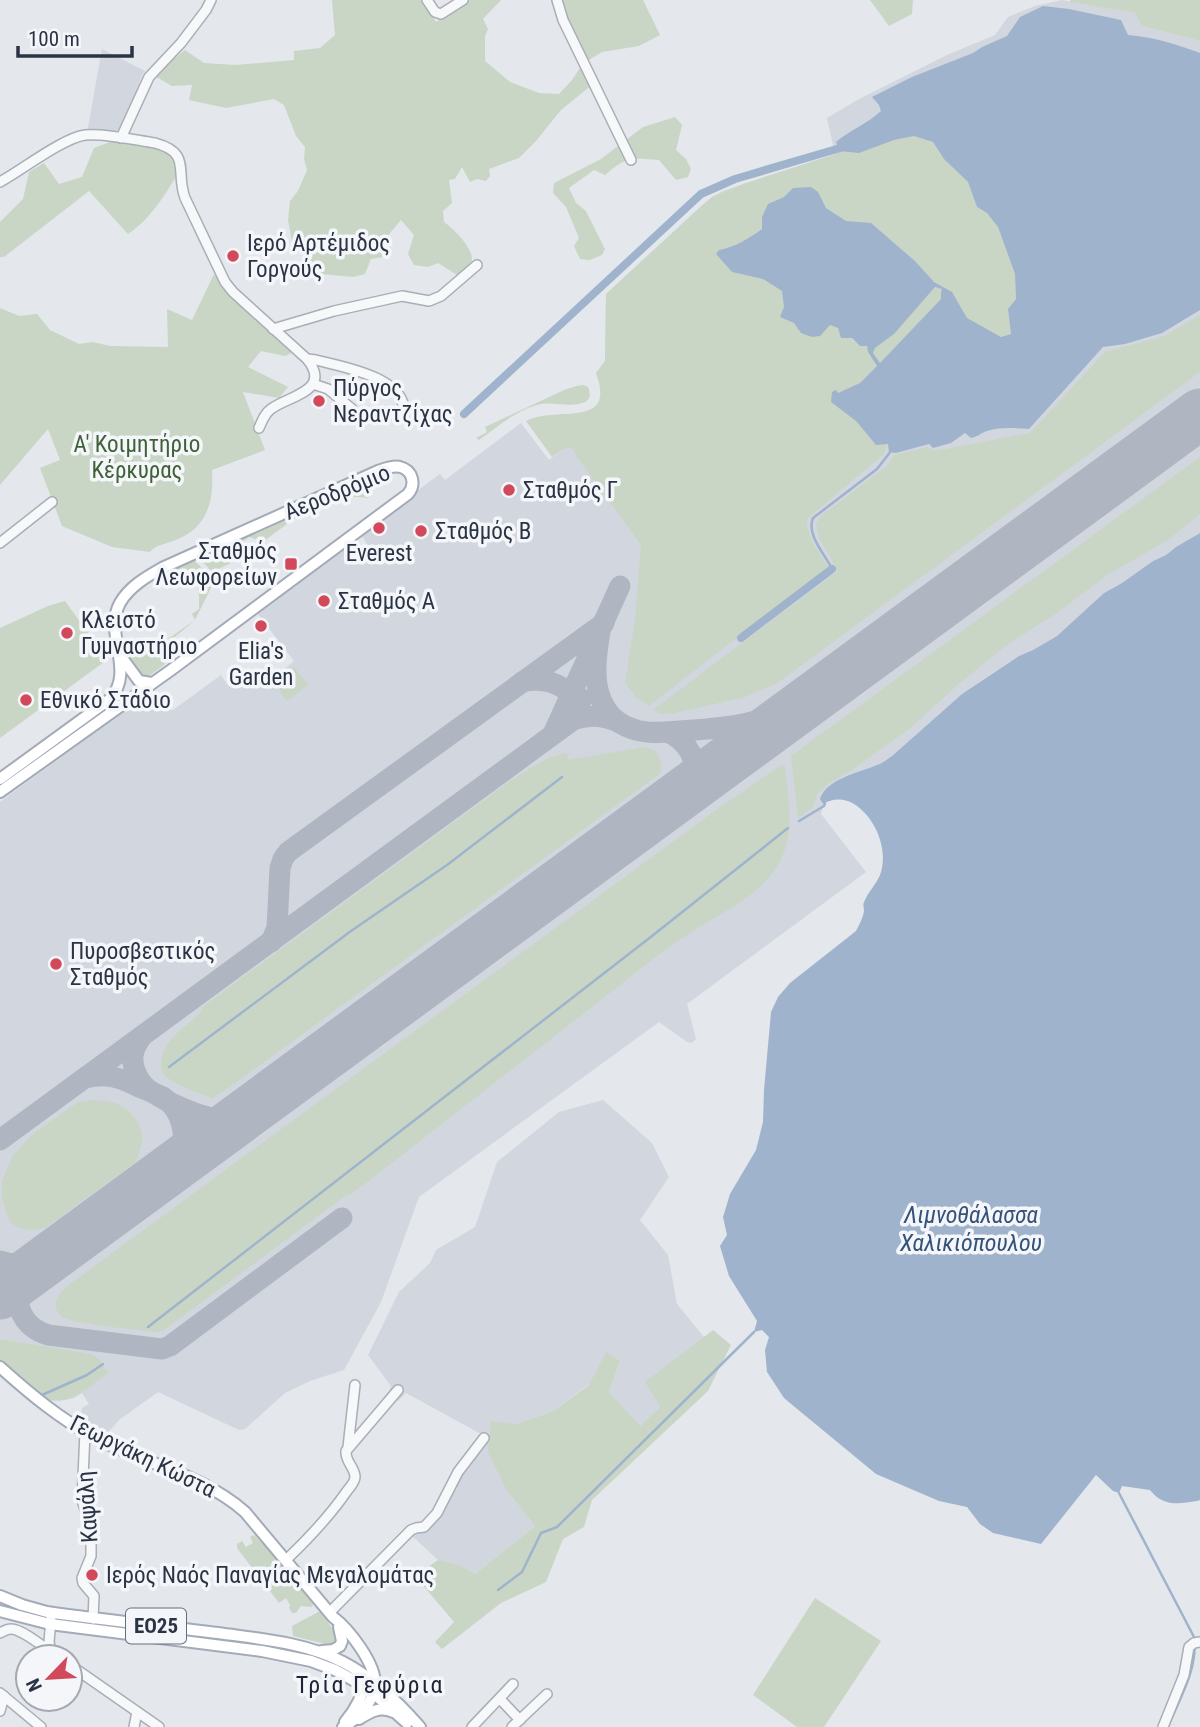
<svg xmlns="http://www.w3.org/2000/svg" width="1200" height="1727" font-family="'Roboto Condensed',sans-serif">
<style>
.built{fill:#d2d6de}
.green{fill:#c9d6c5}
.water{fill:#9fb4cc;fill-rule:evenodd}
.lines{fill:none;stroke-linecap:round;stroke-linejoin:round}
.stream{stroke:#9fb4cc;stroke-width:2.5}
.canal{stroke:#9fb4cc;stroke-width:8}
.taxiway{stroke:#b0b6c1;stroke-width:21}
.runway{stroke:#b0b6c1;stroke-width:51}
.minor-casing{stroke:#a9aeb7;stroke-width:12}
.major-casing{stroke:#a3abb8;stroke-width:14}
.minor{stroke:#f7f8fa;stroke-width:9}
.major{stroke:#fff;stroke-width:10}
.poi-dot{fill:#d1495b;stroke:#f4f6f9;stroke-width:2.5}
.labels{text-anchor:middle;stroke-width:7;stroke-linejoin:round;paint-order:stroke}
.shield{fill:#f4f6f9;stroke:#676e7b;stroke-width:2}
.shield-label{font-size:21px;font-weight:bold;fill:#2b3445}
.poi-label{font-size:23px;fill:#2b3445;stroke:#f4f6f9;text-anchor:start}
.park-label{font-size:23px;fill:#3f6138;stroke:#f4f6f9}
.street-label{font-size:23px;fill:#2b3445;stroke:#f4f6f9}
.water-label{font-size:24px;font-style:italic;fill:#34527a;stroke:#f4f6f9}
.neighbourhood-label{font-size:24px;letter-spacing:2px;fill:#1d2536;stroke:#f4f6f9}
</style>
<rect width="100%" height="100%" fill="#e4e7ec"/>
<!-- built -->
<g class="built">
<polygon points="1062,0 1136,13 1142,26 1200,41 1200,533 1176,547 1166,555 1153,561 1122,583 1104,593 1057,636 1033,650 1019,656 962,694 892,756 880,764 851,774 838,781 822,793 821,802 823,804 821,814 866,872 687,1004 696,1039 692,1043 687,1042 659,1022 419,1197 381,1302 344,1370 310,1381 285,1393 245,1429 239,1430 158,1392 119,1420 105,1436 80,1421 82,1408 89,1404 82,1393 74,1398 65,1400 0,1362 0,802 136,702 173,710 221,675 228,686 251,673 263,687 294,661 258,614 354,542 360,549 367,544 360,533 440,474 445,480 521,423 549,460 564,448 572,449 609,407 596,373 605,361 606,294 702,205 712,197 723,191 835,154 827,118 859,99 947,55 995,35 1008,17 1035,6"/>
<polygon points="102,49 145,71 142,75 128,114 122,126 112,134 87,133"/>
<polygon points="603,1100 652,1143 669,1177 640,1220 668,1255 677,1304 704,1337 646,1382 660,1407 639,1427 609,1392 620,1361 553,1411 517,1424 507,1491 535,1526 475,1574 458,1565 438,1560 411,1535 414,1531 422,1531 461,1472 481,1445 481,1434 406,1393 398,1401 389,1391 391,1386 368,1355 399,1292 430,1263 436,1250 475,1227 497,1162 559,1112"/>
</g>
<!-- green -->
<g class="green">
<path d="M332,0H422L436,22L470,0H501L483,19L488,29L485,36V61L510,82L539,93L559,94L572,80L582,65L562,7V0H643L660,35L639,46L602,52L587,61L593,84L561,110L536,141L519,158L489,169L490,176L486,181L477,179L470,182L462,167L455,179L449,180L452,203L443,211L444,222C454,229 477,251 471,264C468,269 461,272 457,275L438,263L428,267L414,265L408,254L414,235L401,220L384,240L389,256L371,259L365,274L353,277L311,273L306,259L292,242L288,220L290,201L298,191L307,170L304,159L305,147L296,136L284,105L274,99L226,108L189,100L192,85L172,86L153,75L185,50L204,63L235,65L294,60V51L320,48L335,35Z"/>
<polygon points="870,0 913,0 912,14 889,26"/>
<polygon points="1070,0 1200,0 1200,41 1142,26 1135,13 1070,2"/>
<path d="M675,117L682,125L676,150L686,159L691,169L688,177L676,180L659,160C631,158 627,156 605,175L594,170L569,188L576,203L586,211L605,249L602,255L590,260L580,259L574,246L579,238L566,207L553,193L554,183L601,159L643,127Z"/>
<path d="M914,136L933,142L941,155L968,182L977,207L987,213L998,227L1015,274L1016,299L1008,309L1011,334L1001,337L967,318L952,292L934,282L915,261L872,224L846,221L826,208L818,192L793,188L784,197L768,204L763,217L762,229L746,240L727,248L732,272L763,279L782,291L784,307L801,333L824,331L830,325L838,328L860,346L868,345V352L877,366L860,383L838,393L832,401L856,421L876,445L888,444L884,454L807,519C806,537 819,552 828,567L649,706L637,698L625,683L635,620L641,545L575,454V451C566,444 559,452 552,457L526,421C556,405 617,430 596,373L605,361L606,294L712,197L743,184L836,154L839,151L859,153L894,140Z"/>
<path d="M121,138L164,145L181,168C167,192 151,219 128,234L89,191L4,257H0V222L23,199L29,172L44,163L59,184L82,177L94,148Z"/>
<path d="M214,274L230,295L294,352L285,356L261,351L248,367L288,387L279,398L243,392L265,450L212,470C214,503 207,529 173,541C164,545 156,544 150,552L112,547L62,526L40,468L60,460L48,429L0,485V308L19,316L37,314L50,330L79,344L93,342L110,346L168,347L167,309L192,320Z"/>
<polygon points="935,287 943,289 941,292 941,299 880,363 873,353 875,348 894,334"/>
<polygon points="1200,315 1200,372 776,684 745,697 675,713 660,714 653,710 838,571 819,538 816,524 821,516 888,465 894,455 927,447 935,451 1030,433 1105,352 1164,336"/>
<path d="M583,385L588,387C590,393 592,398 585,402C572,408 554,402 541,404C517,409 498,427 479,440L476,438L487,432L485,427L564,390L576,386Z"/>
<polygon points="1200,457 1200,514 1168,540 1109,574 1057,613 1008,644 961,682 909,729 852,770 828,784 817,794 813,807 798,818 791,756"/>
<path d="M370,479L369,498C328,491 293,519 263,542L249,537L225,555L231,563L212,572L200,559L199,556Z"/>
<path d="M192,559L200,566L203,572L193,580L174,572L160,580L157,577C121,602 116,601 122,647L129,646L134,652L138,653L142,651L145,655L195,620L192,614L199,609V595L197,585L207,578L210,582L211,588L195,620L175,637L164,665L146,678H142L122,652L117,621L121,603L157,574Z"/>
<polygon points="65,601 104,655 104,662 0,738 0,628 48,606"/>
<path d="M294,667L308,685L287,701C273,684 278,680 294,667Z"/>
<path d="M645,747C659,750 662,759 661,773L230,1087L212,1098C202,1095 168,1082 163,1073C158,1065 163,1049 169,1042C178,1031 192,1021 202,1011L201,1008L510,781C528,770 546,756 567,753L568,760Z"/>
<path d="M784,765L785,767C787,789 792,814 788,837C781,881 742,902 706,923C691,932 676,942 661,953L365,1184L349,1195L348,1194L163,1331L156,1332C140,1330 69,1324 61,1316C50,1306 58,1295 66,1287L716,810L777,768Z"/>
<path d="M94,1100C99,1101 106,1100 111,1102C125,1105 139,1119 142,1134C143,1143 139,1153 136,1162L45,1228L32,1230L19,1228L11,1223L6,1212L2,1197V1181L13,1155L34,1133L78,1102Z"/>
<polygon points="713,1330 731,1345 708,1391 592,1500 584,1527 563,1539 546,1582 501,1603 442,1649 435,1642 454,1622 415,1576 438,1560 459,1565 475,1574 535,1526 507,1491 488,1452 491,1421 517,1424 553,1411 589,1385 606,1352 620,1361 609,1392 640,1426 660,1407 645,1382"/>
<path d="M0,1339L91,1354L100,1360L108,1373C88,1387 67,1410 41,1397L0,1362Z"/>
<path d="M254,1535C272,1554 302,1582 313,1604L312,1607L301,1606L296,1613H292L289,1608L290,1605L286,1598L279,1603L237,1548V1544L242,1541L246,1547L253,1543L250,1537Z"/>
<polygon points="815,1598 881,1641 824,1727 797,1727 753,1695"/>
<path d="M320,1611C326,1620 338,1633 336,1643L329,1645L293,1636L292,1626Z"/>
</g>
<!-- water -->
<g class="water">
<path d="M1043,6L1069,9L1121,20L1128,35C1154,37 1176,44 1200,53V310L1162,333L1125,344L1103,347L1029,429C1014,428 1001,427 987,431C981,433 977,437 971,438L965,433L951,443L933,448L929,444L896,453L889,452L888,444L876,445L856,421L831,402L832,392L836,390L838,393L860,383L877,366L868,352L867,346H860L852,338H841L838,328L830,325L820,336L812,337L801,333L794,323L780,317L784,307L782,291L763,279L732,272L716,254L719,250C735,247 748,239 762,229V217L768,204L784,197L793,188L811,187L818,192L826,208L846,221L871,223L915,261L934,282L952,292L967,318L1001,337L1011,334L1008,309L1016,299L1015,274L998,227L987,213L977,207L968,182L944,159L933,142L914,136L894,140L859,153L839,151L836,142C850,130 867,124 881,111L879,105L872,97L912,77L973,53L982,47L1007,36L1020,17ZM935,287L942,289L941,292V299L880,363L873,353L875,348L894,334Z"/>
<path d="M1200,533V1500L1197,1501C1179,1504 1163,1507 1150,1490L1122,1486L1119,1493L1113,1491L1096,1475L1041,1544L993,1533L980,1524L967,1507L939,1501L876,1474L796,1408L784,1398L767,1372L765,1350L769,1337L762,1330L754,1332L757,1321L729,1276L720,1246L727,1235L723,1217L730,1194L756,1150L763,1122L764,1090L771,1012L778,997L790,983L856,931C859,925 863,918 864,911C864,904 862,906 865,900C869,890 878,883 881,872C888,848 875,817 854,804C845,798 832,798 823,804L820,799C826,779 860,772 877,765C883,763 887,759 892,756L962,694L1019,656L1033,650L1057,636L1104,593L1122,583L1153,561L1166,555L1176,547Z"/>
</g>
<g class="lines">
<!-- stream -->
<g class="stream">
<path d="M832,569C825,554 806,535 813,518L877,469L891,451"/>
<polyline points="799,821 824,806 825,803"/>
<polyline points="169,1067 351,931 447,865 562,777"/>
<polyline points="148,1327 652,936 788,828"/>
<polyline points="42,1395 87,1375 103,1364"/>
<path d="M1119,1493L1194,1637C1198,1668 1181,1696 1169,1724"/>
<polyline points="498,1590 522,1572 541,1533 557,1527 754,1332"/>
</g>
<!-- canal -->
<g class="canal">
<polyline points="464,414 701,194 735,179 847,146"/>
<polyline points="741,638 832,569"/>
</g>
<!-- taxiway -->
<g class="taxiway">
<path d="M600,631C596,657 591,686 606,709C613,720 625,727 636,730C649,734 665,732 679,731C711,729 743,727 774,715C795,707 815,694 835,682"/>
<path d="M522,682C548,676 560,686 582,699"/>
<polyline points="553,734 620,586"/>
<path d="M667,804C675,798 684,792 688,784C702,762 688,742 668,732"/>
<polyline points="271,942 277,928 280,868 283,859 288,852 604,623"/>
<path d="M142,1036C137,1044 132,1051 133,1061C133,1067 137,1077 141,1082C153,1098 204,1120 225,1119C232,1119 239,1116 246,1113"/>
<path d="M85,1078C106,1073 118,1077 137,1086C145,1090 155,1093 163,1097C181,1110 189,1135 179,1156C176,1163 171,1167 165,1173"/>
<path d="M0,1140L573,720C591,715 598,715 616,721"/>
<path d="M0,1261C20,1268 36,1264 55,1254"/>
<path d="M39,1266C33,1271 27,1275 23,1282C11,1306 25,1328 48,1335L162,1349L170,1346L342,1218"/>
</g>
<!-- runway -->
<polyline class="runway" points="0,1294 1200,414"/>
<!-- minor casing -->
<g class="minor-casing">
<g id="minor">
<polyline points="427,0 435,12 441,14 463,0"/>
<polyline points="557,0 563,20 631,160"/>
<polyline points="121,138 149,77 181,43 206,10 211,0"/>
<path d="M0,182C22,170 63,138 85,135C105,133 135,140 155,143C192,153 175,171 185,198L225,282L233,292L307,359C333,391 288,396 271,409C265,413 262,421 259,428"/>
<polyline points="273,329 334,311 402,296 429,301 441,296 477,265"/>
<path d="M307,359L316,360C343,367 413,378 403,418"/>
<polyline points="313,384 328,389 352,409"/>
<polyline points="0,543 52,502"/>
<polyline points="85,1432 82,1500 91,1528 91,1556 82,1578 83,1583 94,1596 93,1619"/>
<polyline points="348,1447 355,1385"/>
<path d="M287,1559C309,1538 329,1517 347,1491C350,1487 355,1482 355,1477C355,1467 345,1462 346,1451L398,1390"/>
<polyline points="330,1612 411,1530 416,1528 424,1527 437,1513 458,1472 484,1438"/>
<polyline points="51,1619 49,1642 51,1652"/>
<path d="M0,1633C4,1631 7,1629 11,1629C23,1629 47,1650 58,1657"/>
<polyline points="70,1665 159,1727"/>
<polyline points="0,1693 41,1727"/>
<polyline points="500,1699 520,1720"/>
<polyline points="0,1711 4,1696"/>
<polyline points="134,1727 137,1712"/>
<polyline points="472,1727 513,1684"/>
<polyline points="512,1727 547,1694"/>
<polyline points="1163,1727 1184,1675 1189,1647 1194,1643 1200,1642"/>
</g>
</g>
<!-- major casing -->
<g class="major-casing">
<g id="major">
<polyline points="122,658 139,681 152,683"/>
<path d="M0,779L110,699C136,671 103,633 120,603C129,587 146,577 162,568L378,471C384,469 393,465 400,467C413,470 416,485 408,494L171,670L0,792"/>
<path d="M0,1367C29,1393 61,1420 96,1438C145,1464 202,1474 245,1512L333,1617C349,1629 376,1664 375,1685C373,1703 358,1719 343,1727"/>
<path d="M0,1596L22,1605L47,1612C104,1620 161,1626 218,1633C260,1639 304,1642 343,1662C372,1677 398,1702 420,1727"/>
<polyline points="0,1611 50,1624 262,1651 311,1661 335,1670 355,1681 379,1698 407,1723"/>
<polyline points="322,1651 333,1650 340,1646 342,1641 339,1627"/>
<path d="M359,1719C370,1712 380,1706 393,1712"/>
<path d="M345,1722C355,1710 363,1696 365,1681"/>
</g>
</g>
<!-- minor -->
<use href="#minor" class="minor"/>
<!-- major -->
<use href="#major" class="major"/>
</g>
<!-- markers -->
<g class="poi-dot">
<circle cx="233" cy="256" r="7"/>
<circle cx="319" cy="401" r="7"/>
<circle cx="509" cy="490" r="7"/>
<circle cx="379" cy="528" r="7"/>
<circle cx="421" cy="531" r="7"/>
<rect x="284" y="557" width="14" height="14" rx="3.5"/>
<circle cx="324" cy="601" r="7"/>
<circle cx="261" cy="626" r="7"/>
<circle cx="67" cy="633" r="7"/>
<circle cx="26" cy="700" r="7"/>
<circle cx="56" cy="964" r="7"/>
<circle cx="92" cy="1575" r="7"/>
</g>
<g class="labels">
<!-- shield labels -->
<rect class="shield" x="126" y="1608.5" width="60" height="35" rx="5"/>
<g class="shield-label">
<text x="156" y="1633">ΕΟ25</text>
</g>
<!-- poi labels -->
<g class="poi-label">
<text x="247" y="251">Ιερό Αρτέμιδος<tspan x="247" dy="26">Γοργούς</tspan></text>
<text x="333" y="396">Πύργος<tspan x="333" dy="26">Νεραντζίχας</tspan></text>
<text x="523" y="498">Σταθμός Γ</text>
<text x="435" y="539">Σταθμός B</text>
<text x="277" y="559" text-anchor="end">Σταθμός<tspan x="277" dy="26">Λεωφορείων</tspan></text>
<text x="379" y="561" text-anchor="middle">Everest</text>
<text x="338" y="609">Σταθμός Α</text>
<text x="81" y="628">Κλειστό<tspan x="81" dy="26">Γυμναστήριο</tspan></text>
<text x="261" y="659" text-anchor="middle">Elia's<tspan x="261" dy="26">Garden</tspan></text>
<text x="40" y="708">Εθνικό Στάδιο</text>
<text x="70" y="959">Πυροσβεστικός<tspan x="70" dy="26">Σταθμός</tspan></text>
<text x="106" y="1583">Ιερός Ναός Παναγίας Μεγαλομάτας</text>
</g>
<!-- park labels -->
<g class="park-label">
<text x="137" y="452">Α' Κοιμητήριο<tspan x="137" dy="26">Κέρκυρας</tspan></text>
</g>
<!-- street labels -->
<g class="street-label">
<text transform="translate(337 492) rotate(-22)" y="8">Αεροδρόμιο</text>
<text transform="translate(143 1456) rotate(26)" y="8">Γεωργάκη Κώστα</text>
<text transform="translate(87 1507) rotate(-94)" y="8">Καψάλη</text>
</g>
<!-- water labels -->
<g class="water-label">
<text x="971" y="1223">Λιμνοθάλασσα<tspan x="971" dy="28">Χαλικιόπουλου</tspan></text>
</g>
<!-- neighbourhood labels -->
<g class="neighbourhood-label">
<text x="370" y="1693">Τρία Γεφύρια</text>
</g>
</g>
<!-- north arrow -->
<g transform="translate(49 1678) rotate(245)"><circle r="33" fill="#f4f6f9" stroke="#a4a8b1" stroke-width="2"/>
<path d="M0-5L12 26L0 18L-12 26Z" fill="#d1495b"/>
<text y="-10" font-size="19" font-weight="bold" text-anchor="middle" fill="#2b3445">N</text>
</g>
<!-- scale -->
<path d="M18 46v10h114v-10" fill="none" stroke="#2b3445" stroke-width="3.5"/>
<text x="28" y="46" font-size="21" fill="#2b3445" stroke="#f4f6f9" stroke-width="5" paint-order="stroke">100 m</text>
</svg>
